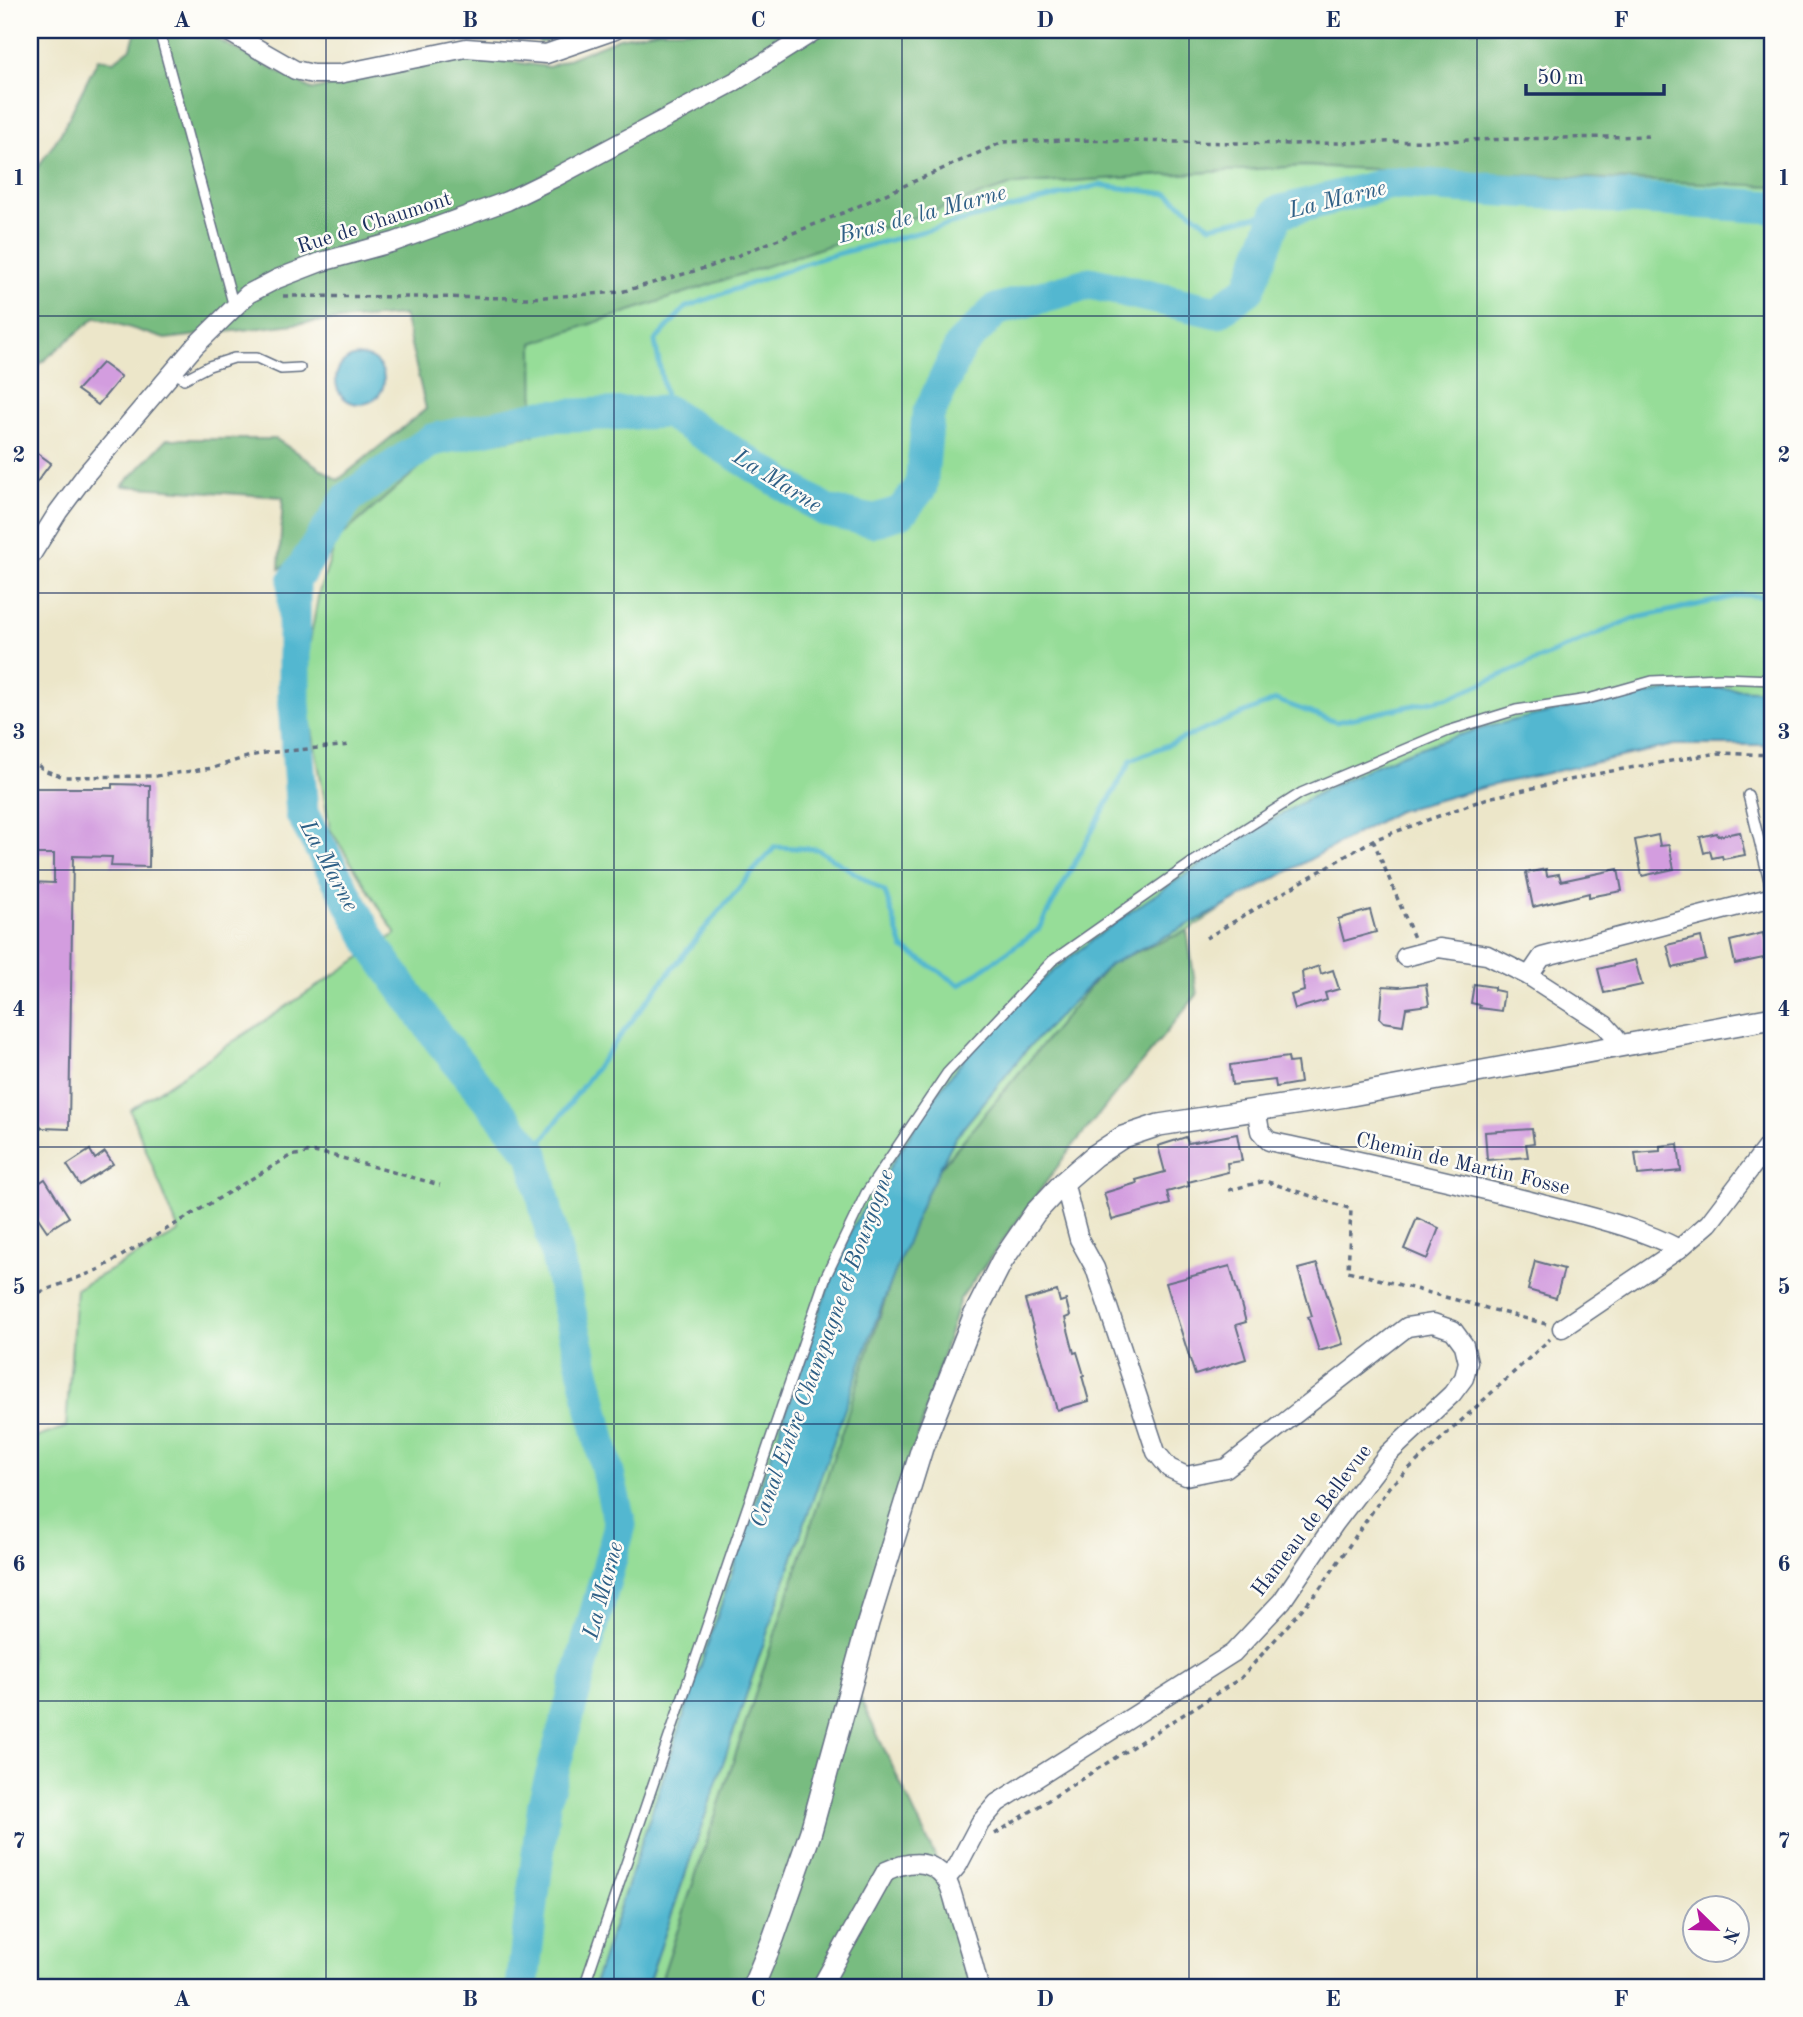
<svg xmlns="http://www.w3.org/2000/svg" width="1803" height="2017" font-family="'Old Standard TT',serif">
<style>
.green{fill:#96dd98;stroke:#58867b;stroke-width:2}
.forest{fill:#78bc80;stroke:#4a766f;stroke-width:2}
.water{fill:#52b7d0;stroke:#367397;stroke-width:2}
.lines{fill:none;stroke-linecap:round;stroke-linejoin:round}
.stream{stroke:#52b7d0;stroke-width:5}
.river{stroke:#52b7d0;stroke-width:33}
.building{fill:#d39ddf}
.service-casing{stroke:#646f83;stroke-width:12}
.minor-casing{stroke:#646f83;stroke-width:21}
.tertiary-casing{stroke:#646f83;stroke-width:24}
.path{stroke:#646f83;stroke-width:3.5;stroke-dasharray:5 5;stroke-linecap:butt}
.service{stroke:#fff;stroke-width:9}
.minor{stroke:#fff;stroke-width:18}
.tertiary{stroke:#fff;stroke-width:21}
.grid{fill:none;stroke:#1b2f5e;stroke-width:2;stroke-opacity:0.55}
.labels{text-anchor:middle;stroke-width:5;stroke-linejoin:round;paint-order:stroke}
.street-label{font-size:21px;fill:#1b2f5e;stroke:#fdfcf7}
.water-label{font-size:23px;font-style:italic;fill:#2e5f86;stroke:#fdfcf7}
.neatline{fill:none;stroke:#1b2f5e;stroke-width:2.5}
.grid-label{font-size:23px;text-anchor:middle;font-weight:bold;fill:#1b2f5e}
</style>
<rect width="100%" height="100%" fill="#fdfcf7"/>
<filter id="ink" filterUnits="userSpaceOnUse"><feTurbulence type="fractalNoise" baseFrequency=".0143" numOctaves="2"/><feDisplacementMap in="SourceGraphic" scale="14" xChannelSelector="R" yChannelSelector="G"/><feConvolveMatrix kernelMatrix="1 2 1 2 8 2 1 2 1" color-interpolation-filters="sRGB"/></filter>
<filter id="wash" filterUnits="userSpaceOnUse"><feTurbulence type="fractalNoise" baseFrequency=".00686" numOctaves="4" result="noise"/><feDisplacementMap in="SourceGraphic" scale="28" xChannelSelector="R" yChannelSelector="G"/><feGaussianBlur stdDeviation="1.57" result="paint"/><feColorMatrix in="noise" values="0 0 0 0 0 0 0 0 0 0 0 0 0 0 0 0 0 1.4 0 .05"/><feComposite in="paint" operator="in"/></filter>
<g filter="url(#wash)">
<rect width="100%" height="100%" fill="#ece6c9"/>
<!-- green -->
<g class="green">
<polygon points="535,30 584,30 540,43"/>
<polygon points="1303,166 1773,186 1773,709 1479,775 1315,848 1187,931 1110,963 921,1191 659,1987 30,1987 30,1440 66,1427 76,1289 179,1232 130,1110 396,934 330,829 303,680 319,592 337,540 437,452 534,435 532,343 1012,185"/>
</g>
<!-- forest -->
<g class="forest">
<polygon points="136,30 200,30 313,90 463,55 549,67 619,38 660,30 1773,30 1773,186 1304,166 1012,185 533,343 534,435 437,452 337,540 279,569 283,497 122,486 167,439 276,439 338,480 426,409 404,315 303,323 165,339 96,317 30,372 30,179 61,133 98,59 114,61 131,48"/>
<polygon points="1187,931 1197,995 1072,1147 960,1299 847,1671 946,1879 979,1987 659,1987 921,1191 1110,963"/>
</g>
<!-- water -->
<g class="water">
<circle cx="360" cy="380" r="24"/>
<path d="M1695,687L1773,691V745H1674L1489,786L1398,811L1210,914L1110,964L1028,1048L955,1138L923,1201L875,1323L806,1519L647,1987H593L822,1304C832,1280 839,1253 851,1230C862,1210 875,1192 887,1172C916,1124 946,1076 985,1035C1051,965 1130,910 1211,858C1280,813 1352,770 1431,744C1517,715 1605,701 1695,687Z"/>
</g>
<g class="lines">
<!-- stream -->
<g class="stream">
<polyline points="668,412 655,341 686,307 818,259 1099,185 1168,194 1210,226 1278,212"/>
<path d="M533,1154C610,1048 688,943 775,847L817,849L885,892L903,948L960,985L1038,930L1131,760L1276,700L1336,722L1451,697L1632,619L1742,595L1773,597"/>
</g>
<!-- river -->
<polyline class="river" points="522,1987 544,1803 620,1525 533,1154 439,1039 376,950 302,814 294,702 294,581 348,498 432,440 543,416 668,412 827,511 873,521 901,512 921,487 928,415 961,345 996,310 1090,283 1217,312 1249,289 1278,212 1391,183 1773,207"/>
</g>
<g id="blocks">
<!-- building -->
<g class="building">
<polygon points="102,363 121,377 98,405 77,390"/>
<polygon points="30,448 51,463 30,491"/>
<polygon points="112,784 150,785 149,867 111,866 112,857 73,856 69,1129 42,1128 30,1110 30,882 54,883 54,854 30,854 30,788 112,788"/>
<polygon points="1740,832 1745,855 1723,859 1722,856 1712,858 1710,851 1704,853 1700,837 1717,833 1718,836"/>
<polygon points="1658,835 1660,846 1669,845 1674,869 1642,876 1635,840"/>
<polygon points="1546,869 1547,876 1559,874 1561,881 1618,869 1622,891 1589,897 1589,893 1533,907 1526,873"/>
<polygon points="1370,910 1376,932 1344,941 1338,919"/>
<polygon points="1763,933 1768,957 1735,964 1730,941"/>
<polygon points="1701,937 1706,960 1673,968 1667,945"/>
<polygon points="1635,960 1642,985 1604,993 1598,969"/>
<polygon points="1319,966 1321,974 1333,970 1339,989 1325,993 1327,1000 1295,1009 1291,995 1304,991 1302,972"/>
<polygon points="1426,984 1429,1005 1406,1008 1403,1025 1384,1022 1380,1018 1383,986 1399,987"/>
<polygon points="1474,984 1494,987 1494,990 1504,992 1501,1011 1479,1008 1480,1005 1471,1003"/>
<polygon points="1288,1057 1289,1063 1297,1062 1300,1083 1276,1087 1275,1080 1232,1085 1230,1065"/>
<polygon points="1532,1129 1534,1143 1526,1144 1528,1157 1487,1160 1485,1132"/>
<polygon points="1237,1134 1242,1161 1227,1163 1228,1172 1188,1182 1189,1186 1167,1192 1170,1204 1112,1220 1104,1193 1137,1183 1136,1180 1165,1172 1158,1146 1186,1137 1188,1143"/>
<polygon points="1678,1144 1681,1171 1638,1175 1635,1153 1660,1151 1660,1146"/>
<polygon points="90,1150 95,1159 105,1152 113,1164 80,1185 67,1165"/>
<polygon points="45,1179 69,1217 47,1231 30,1206 30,1189"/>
<polygon points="1417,1218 1439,1228 1427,1259 1404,1249"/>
<polygon points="1535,1261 1564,1269 1556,1298 1528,1290"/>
<polygon points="1317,1264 1343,1344 1319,1351 1308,1317 1312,1316 1298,1269"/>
<polygon points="1230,1266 1246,1322 1236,1325 1246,1359 1195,1375 1166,1283"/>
<polygon points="1057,1291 1060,1302 1066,1300 1070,1316 1065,1318 1074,1353 1077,1352 1084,1375 1082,1376 1089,1401 1057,1410 1025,1300"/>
</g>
</g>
</g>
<g filter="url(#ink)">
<use href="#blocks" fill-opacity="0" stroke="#646f83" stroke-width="2"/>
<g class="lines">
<!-- service casing -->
<g class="service-casing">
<g id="service">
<polyline points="159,30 234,307"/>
<polyline points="173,371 184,379 209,366 234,358 257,358 281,369 300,368"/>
<polyline points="1748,795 1773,897"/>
<polyline points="584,1987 826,1276 866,1193 947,1073 1052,961 1193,862 1301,793 1448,731 1516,710 1588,699 1652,681 1721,678 1773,680"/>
</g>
</g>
<!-- minor casing -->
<g class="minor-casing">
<g id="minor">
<polyline points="225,30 295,70 313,74 339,74 466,48 546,54 615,30"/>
<polyline points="30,557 58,512 87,473 195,346 248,294 277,279 321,262 394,242 507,201 554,178 734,82 816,30"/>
<polyline points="1405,957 1439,948 1487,955 1529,976 1542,957 1773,897"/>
<polyline points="1529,976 1605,1025 1615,1036 1617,1046"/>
<path d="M1256,1108L1260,1131L1269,1141C1359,1161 1449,1180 1538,1203C1586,1216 1636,1226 1679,1249"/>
<polyline points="1562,1328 1679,1249 1709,1223 1773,1139"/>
<polyline points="946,1879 958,1865 980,1823 997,1803 1233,1653 1282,1601 1335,1523 1388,1454 1452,1394 1464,1378 1468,1362 1464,1345 1453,1330 1433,1323 1407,1327 1226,1468 1186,1476 1169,1468 1156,1452 1095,1268 1079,1239 1064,1182"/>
<path d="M821,1987L886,1871C906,1862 929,1857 945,1878C952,1887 954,1903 958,1914C966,1938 973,1962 979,1987"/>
</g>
</g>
<!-- tertiary casing -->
<g class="tertiary-casing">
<polyline id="tertiary" points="753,1987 773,1939 811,1831 868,1623 922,1448 974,1316 1002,1261 1035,1213 1064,1182 1094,1156 1123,1137 1159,1125 1346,1096 1773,1018"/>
</g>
<!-- path -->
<g class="path">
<polyline points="283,296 531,298 621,292 712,266 845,212 1003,142 1070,140 1291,144 1652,136"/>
<polyline points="30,760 46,771 64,777 156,776 213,768 250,756 265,753 350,745"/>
<polyline points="1373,840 1414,938"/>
<polyline points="1206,938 1373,840 1488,798 1606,772 1718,753 1773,755"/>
<polyline points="1229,1190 1265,1181 1351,1209 1348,1271 1546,1324"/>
<polyline points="30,1296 98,1270 290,1156 313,1152 331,1155 440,1185"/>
<polyline points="995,1834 1241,1678 1319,1590 1389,1487 1550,1339"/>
</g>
<!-- service -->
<use href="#service" class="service"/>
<!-- minor -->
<use href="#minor" class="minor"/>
<!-- tertiary -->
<use href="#tertiary" class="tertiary"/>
</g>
</g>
<!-- grid -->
<path class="grid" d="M326,30V1987M614,30V1987M902,30V1987M1189,30V1987M1477,30V1987M30,316H1773M30,593H1773M30,870H1773M30,1147H1773M30,1424H1773M30,1701H1773"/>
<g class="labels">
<!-- street labels -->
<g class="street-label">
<text transform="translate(374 222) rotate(-18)" y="7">Rue de Chaumont</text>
<text transform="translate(1463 1163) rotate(13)" y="7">Chemin de Martin Fosse</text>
<text transform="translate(1311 1520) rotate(-53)" y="7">Hameau de Bellevue</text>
</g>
<!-- water labels -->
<g class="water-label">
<text transform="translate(1337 198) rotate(-14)" y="8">La Marne</text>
<text transform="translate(922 213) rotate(-15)" y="8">Bras de la Marne</text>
<text transform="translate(778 480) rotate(32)" y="8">La Marne</text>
<text transform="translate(330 865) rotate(62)" y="8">La Marne</text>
<text transform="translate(821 1348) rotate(-70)" y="8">Canal Entre Champagne et Bourgogne</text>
<text transform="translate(602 1590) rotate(-75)" y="8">La Marne</text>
</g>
</g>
<!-- margin -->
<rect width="1803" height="2017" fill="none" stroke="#fdfcf7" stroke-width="77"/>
<!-- north arrow -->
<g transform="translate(1716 1929) rotate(113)"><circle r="33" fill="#fdfcf7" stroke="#a3aaba" stroke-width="2"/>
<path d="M0-5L12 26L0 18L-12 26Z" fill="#b5179e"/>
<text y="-10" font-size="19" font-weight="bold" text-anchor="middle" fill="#1b2f5e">N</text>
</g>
<!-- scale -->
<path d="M1526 84v10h138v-10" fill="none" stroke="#1b2f5e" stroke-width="3.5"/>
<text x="1537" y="84" font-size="21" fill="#1b2f5e" stroke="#fdfcf7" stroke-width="5" paint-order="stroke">50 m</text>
<rect x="38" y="38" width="1726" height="1941" class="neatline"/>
<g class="grid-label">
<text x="182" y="27">A</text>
<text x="470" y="27">B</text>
<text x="758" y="27">C</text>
<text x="1045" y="27">D</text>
<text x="1333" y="27">E</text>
<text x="1621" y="27">F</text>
<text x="19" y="185">1</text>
<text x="1784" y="185">1</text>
<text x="19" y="462">2</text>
<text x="1784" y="462">2</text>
<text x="19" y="739">3</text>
<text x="1784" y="739">3</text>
<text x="19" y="1016">4</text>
<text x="1784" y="1016">4</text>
<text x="19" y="1294">5</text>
<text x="1784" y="1294">5</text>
<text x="19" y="1571">6</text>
<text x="1784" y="1571">6</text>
<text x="19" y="1848">7</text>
<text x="1784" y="1848">7</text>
<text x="182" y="2006">A</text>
<text x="470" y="2006">B</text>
<text x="758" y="2006">C</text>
<text x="1045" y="2006">D</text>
<text x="1333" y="2006">E</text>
<text x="1621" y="2006">F</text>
</g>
</svg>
